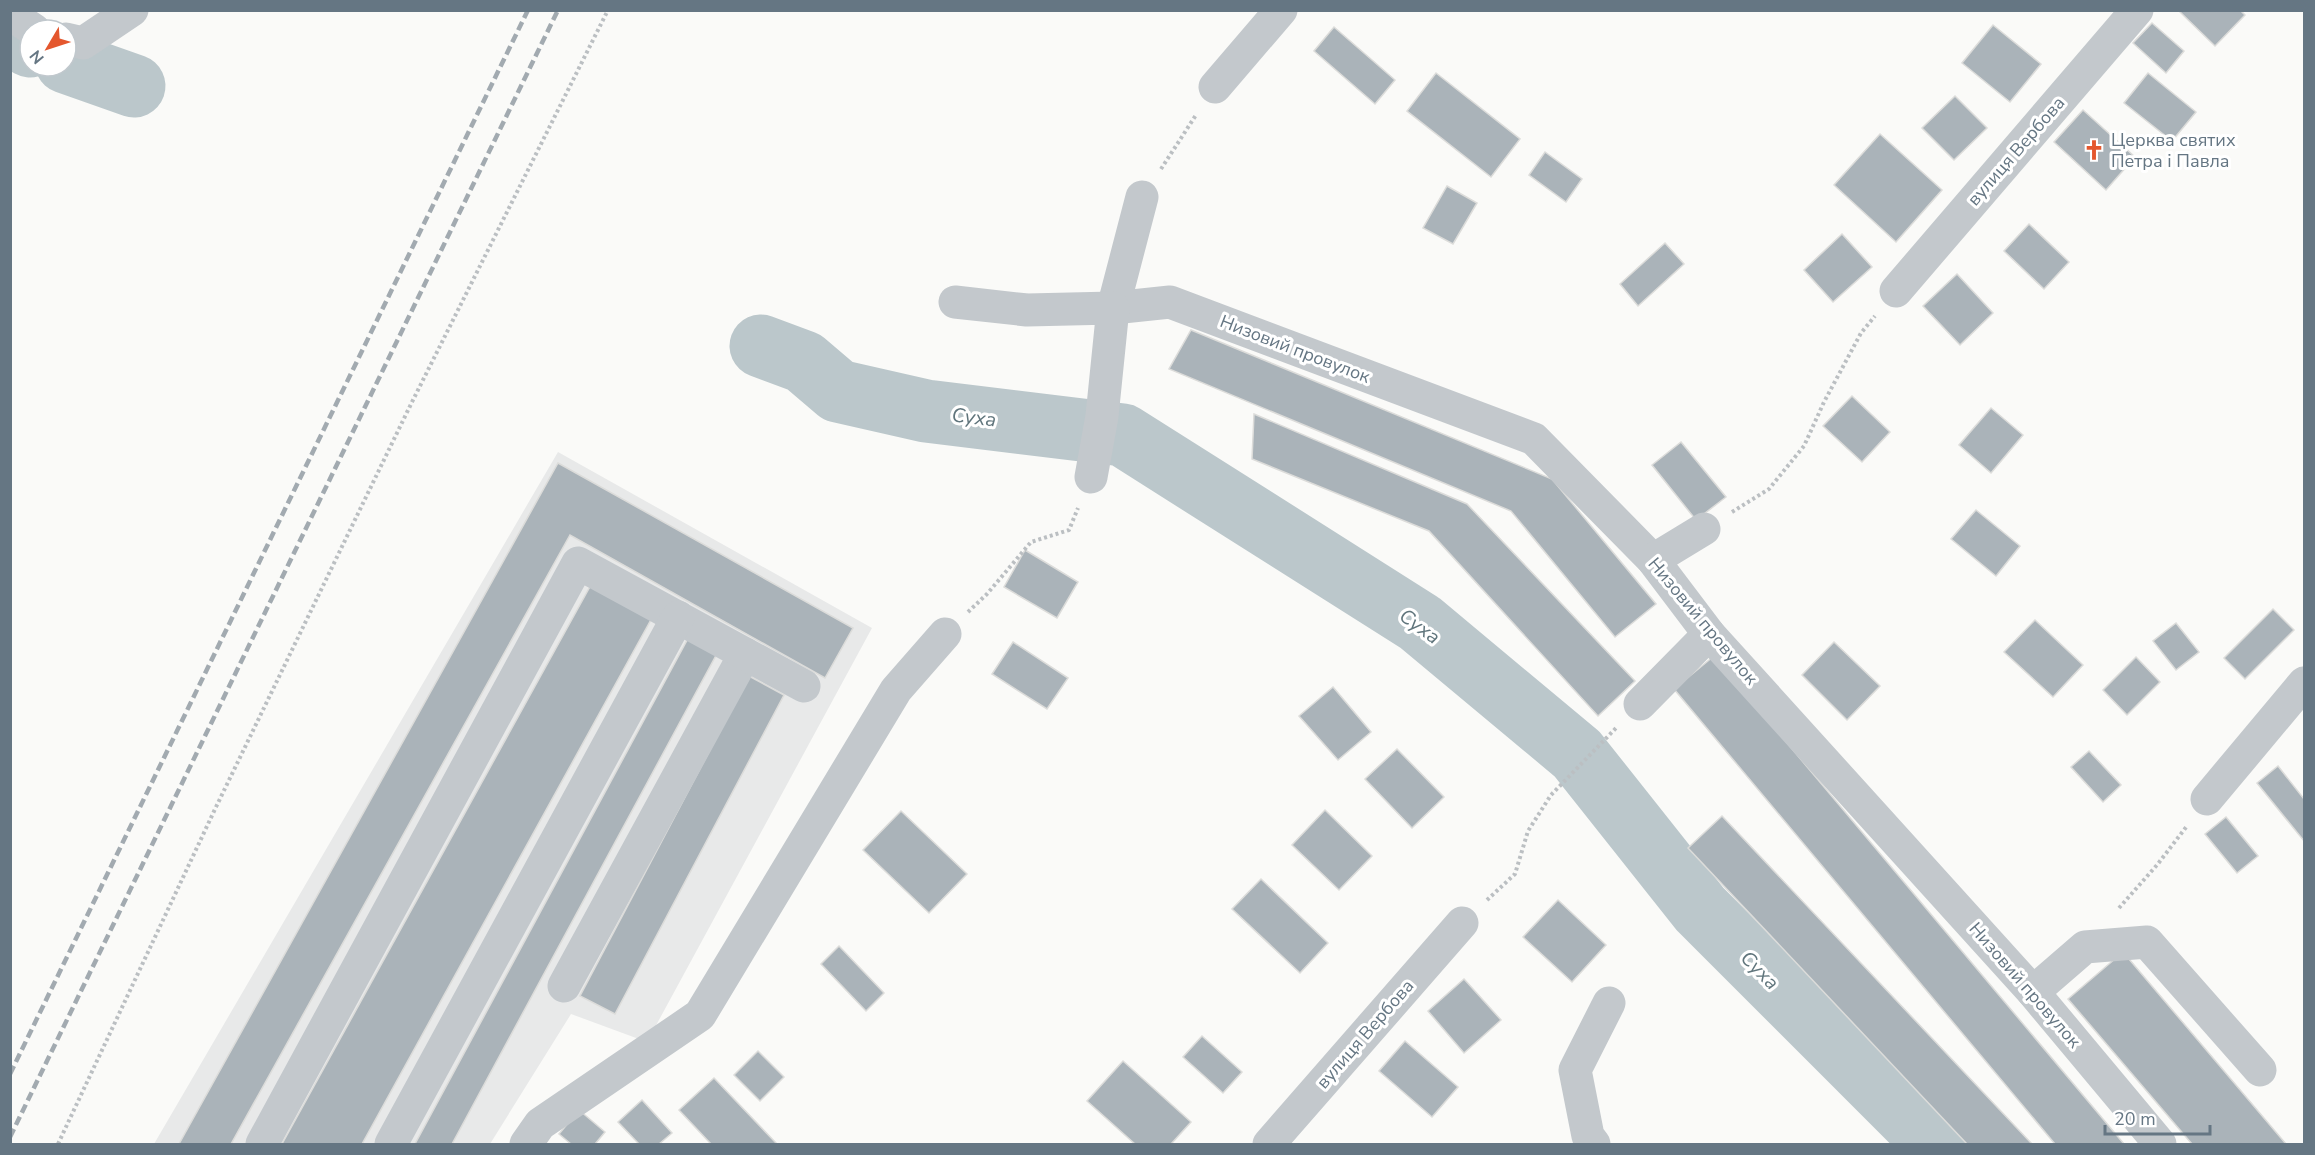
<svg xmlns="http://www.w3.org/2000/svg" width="2315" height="1155" font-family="'Nunito Sans',sans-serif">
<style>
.built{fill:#e8e9e9}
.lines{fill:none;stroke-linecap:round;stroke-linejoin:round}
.river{stroke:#bbc7cb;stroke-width:63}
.building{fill:#aab3b9;stroke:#dcdcda;stroke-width:1.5}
.path{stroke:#bbbfc2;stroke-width:4;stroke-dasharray:3 3;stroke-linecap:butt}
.minor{stroke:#c3c8cc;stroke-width:33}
.rail{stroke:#a2aab0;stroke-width:4.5;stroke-dasharray:9 4.5;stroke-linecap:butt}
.labels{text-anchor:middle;stroke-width:6;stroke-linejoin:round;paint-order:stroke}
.poi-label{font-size:18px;fill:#657683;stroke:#fff;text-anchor:start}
.street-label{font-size:18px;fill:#657683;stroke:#fff}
.water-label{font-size:20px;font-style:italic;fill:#60757c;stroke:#fff}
</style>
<rect width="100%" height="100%" fill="#fafaf8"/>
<!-- built -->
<polygon class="built" points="558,452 872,628 647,1042 571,1014 490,1144 154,1144"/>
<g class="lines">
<!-- river -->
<g class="river">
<polyline points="10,35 30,46"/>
<polyline points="66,62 134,86"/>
<polyline points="761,346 804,362 838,391 926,411 1123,435 1420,623 1577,754 1700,909 1935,1144"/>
</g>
</g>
<!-- building -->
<g class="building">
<polygon points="2178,10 2240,10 2245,15 2215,46"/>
<polygon points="2152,23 2184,51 2166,73 2133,43"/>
<polygon points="1993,25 2041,64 2010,102 1962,63"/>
<polygon points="1334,27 1395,80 1375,104 1314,51"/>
<polygon points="1436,73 1520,139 1491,177 1407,111"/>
<polygon points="2148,73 2196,112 2172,141 2124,103"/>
<polygon points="1955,96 1987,128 1954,160 1922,128"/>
<polygon points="2083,110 2135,157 2106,190 2054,142"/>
<polygon points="1880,134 1942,190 1896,242 1834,185"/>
<polygon points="1545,152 1582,179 1566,202 1529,175"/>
<polygon points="1447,186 1477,203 1453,244 1423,228"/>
<polygon points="2029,224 2069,262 2044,289 2004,251"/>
<polygon points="1842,234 1872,267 1833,302 1804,270"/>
<polygon points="1665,243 1684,264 1638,306 1620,284"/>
<polygon points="1957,274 1993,313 1960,345 1923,306"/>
<polygon points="1191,330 1552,479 1656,604 1615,637 1511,511 1169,369"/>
<polygon points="1852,396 1890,432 1862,462 1823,426"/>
<polygon points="1991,408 2023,435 1991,473 1959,445"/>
<polygon points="1254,414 1467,504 1635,681 1598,716 1429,531 1252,459"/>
<polygon points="1681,442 1726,497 1696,520 1652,465"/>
<polygon points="558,463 853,628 825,678 570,535 231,1144 179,1144"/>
<polygon points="1976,510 2020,546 1996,576 1951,539"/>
<polygon points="1025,550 1078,582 1057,618 1004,587"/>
<polygon points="592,583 653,616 362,1144 282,1144"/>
<polygon points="2273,609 2294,630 2245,679 2224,658"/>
<polygon points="2035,620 2083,665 2053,697 2004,652"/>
<polygon points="2176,623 2199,652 2176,670 2153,641"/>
<polygon points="691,633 720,648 452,1144 415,1144"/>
<polygon points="1013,642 1068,678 1047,709 992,674"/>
<polygon points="1834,642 1880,686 1847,720 1802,675"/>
<polygon points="1714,656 2124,1144 2055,1144 1674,689"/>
<polygon points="2136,657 2160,682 2127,715 2103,690"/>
<polygon points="749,676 784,695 615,1014 580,996"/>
<polygon points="1333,687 1371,732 1338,760 1299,716"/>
<polygon points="1397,749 1444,797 1412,828 1365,779"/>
<polygon points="2089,751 2121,785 2103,802 2071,767"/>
<polygon points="2278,766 2304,799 2304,841 2257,783"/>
<polygon points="1325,810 1372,856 1339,890 1292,845"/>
<polygon points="901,811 967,874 929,913 863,850"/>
<polygon points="1722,816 2032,1144 1967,1144 1688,848"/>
<polygon points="2226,817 2258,856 2237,873 2205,834"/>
<polygon points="1261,879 1328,943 1300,973 1232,909"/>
<polygon points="1558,900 1606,945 1572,982 1523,937"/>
<polygon points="839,946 884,993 866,1011 821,964"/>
<polygon points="2123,952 2286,1144 2192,1144 2068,999"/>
<polygon points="1464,979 1501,1020 1464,1053 1428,1011"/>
<polygon points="1202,1036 1242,1072 1223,1093 1183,1057"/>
<polygon points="1405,1041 1458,1087 1432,1117 1379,1071"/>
<polygon points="758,1051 784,1077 760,1101 734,1075"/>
<polygon points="1123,1061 1191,1122 1171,1144 1135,1144 1087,1101"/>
<polygon points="714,1078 776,1143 775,1144 711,1144 679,1110"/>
<polygon points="642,1100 672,1133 659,1144 639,1144 618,1122"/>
<polygon points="579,1110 605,1132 595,1144 571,1144 559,1134"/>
</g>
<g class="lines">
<!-- path -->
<g class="path">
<polyline points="1161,169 1196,115"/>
<polyline points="1732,512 1769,489 1804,446 1824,402 1861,333 1875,316"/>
<polyline points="968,612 987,594 1031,542 1069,530 1078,508"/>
<polyline points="1487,900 1515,874 1528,831 1551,795 1617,727"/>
<polyline points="2119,908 2157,865 2187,826"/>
<polyline points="58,1144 216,807 411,404 608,10"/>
</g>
<!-- minor -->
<g class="minor">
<polyline points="10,14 34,30"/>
<polyline points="66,39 83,43 132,10"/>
<polyline points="1215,87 1281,10"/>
<polyline points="1142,197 1113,308 1170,302 1534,439 1653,560 1709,634 2033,992 2160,1144"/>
<polyline points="1896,291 2137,10"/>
<polyline points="955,302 1027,310 1113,308 1102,416 1091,477"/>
<polyline points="1653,560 1704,529"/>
<polyline points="1640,704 1709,634"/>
<polyline points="2207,799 2304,683"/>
<polyline points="564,986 745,654"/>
<polyline points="2033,992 2085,947 2147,942 2260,1070"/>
<polyline points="262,1144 578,563 804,686"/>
<polyline points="391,1144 678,617"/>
<polyline points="526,1144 540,1124 700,1015 896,690 945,634"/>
<polyline points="1269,1144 1462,923"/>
<polyline points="1594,1144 1588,1136 1575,1070 1609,1003"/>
</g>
<!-- rail -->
<g class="rail">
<polyline points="10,1074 528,10"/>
<polyline points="10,1137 558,10"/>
</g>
</g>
<!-- icons -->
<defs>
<g id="church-bare" transform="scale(1.62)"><path d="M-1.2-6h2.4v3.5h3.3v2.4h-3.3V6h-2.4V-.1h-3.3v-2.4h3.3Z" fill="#e4572e" stroke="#fff" stroke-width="2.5" paint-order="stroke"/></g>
</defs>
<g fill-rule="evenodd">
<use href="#church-bare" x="2094" y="150"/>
</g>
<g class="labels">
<!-- poi labels -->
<g class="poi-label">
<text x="2111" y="146">Церква святих<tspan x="2111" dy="21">Петра і Павла</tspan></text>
</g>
<!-- street labels -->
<g class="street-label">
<text transform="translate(2016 151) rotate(-49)" y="6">вулиця Вербова</text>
<text transform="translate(1295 349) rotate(21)" y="6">Низовий провулок</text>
<text transform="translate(1703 621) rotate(50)" y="6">Низовий провулок</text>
<text transform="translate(2025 985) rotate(49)" y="6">Низовий провулок</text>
<text transform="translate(1365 1034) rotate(-49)" y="6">вулиця Вербова</text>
</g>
<!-- water labels -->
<g class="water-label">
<text transform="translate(974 417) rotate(7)" y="7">Суха</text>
<text transform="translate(1420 626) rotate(36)" y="7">Суха</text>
<text transform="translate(1760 970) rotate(45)" y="7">Суха</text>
</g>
</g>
<!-- border -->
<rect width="2315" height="1155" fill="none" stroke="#657683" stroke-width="24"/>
<!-- north arrow -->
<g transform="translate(48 48) rotate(231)"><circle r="28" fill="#ffffff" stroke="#c1c8cd" stroke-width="1.5"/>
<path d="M0-4.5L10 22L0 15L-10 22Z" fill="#e4572e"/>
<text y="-9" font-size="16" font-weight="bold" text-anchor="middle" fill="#657683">N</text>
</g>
<!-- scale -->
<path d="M2105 1125v9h105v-9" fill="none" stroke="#657683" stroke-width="3"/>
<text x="2114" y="1125" font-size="18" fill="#657683" stroke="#ffffff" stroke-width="4.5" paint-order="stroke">20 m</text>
</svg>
